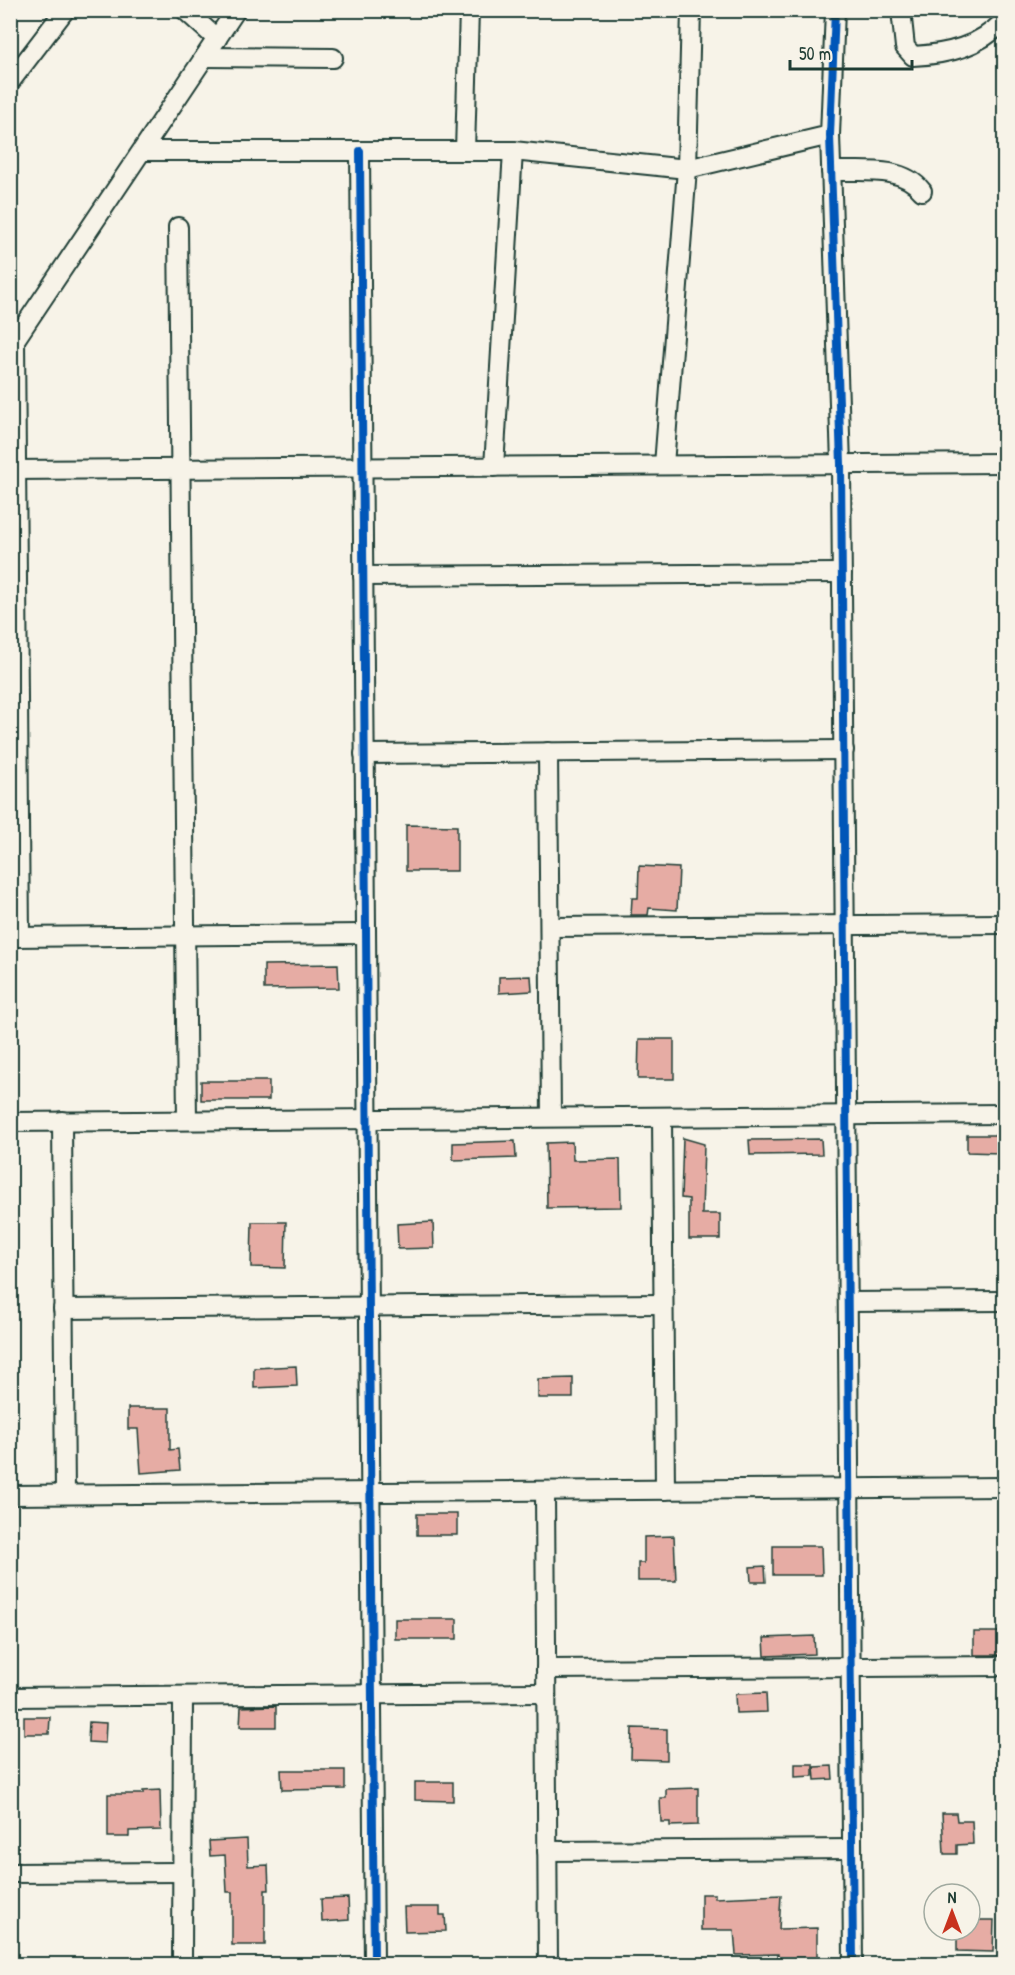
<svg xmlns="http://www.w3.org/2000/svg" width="1015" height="1975" font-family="'Patrick Hand',sans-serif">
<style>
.building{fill:#e6aca4;stroke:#1f3d34;stroke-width:1.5}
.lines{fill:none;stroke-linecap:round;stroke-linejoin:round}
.street-casing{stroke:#1f3d34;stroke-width:22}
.street{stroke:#f7f3e8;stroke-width:18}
.cycleway-casing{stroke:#f7f3e8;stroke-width:11}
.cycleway{stroke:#0057b8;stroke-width:8}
</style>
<rect width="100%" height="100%" fill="#f7f3e8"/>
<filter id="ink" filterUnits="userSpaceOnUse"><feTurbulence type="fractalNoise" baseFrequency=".0167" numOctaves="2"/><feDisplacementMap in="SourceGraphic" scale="12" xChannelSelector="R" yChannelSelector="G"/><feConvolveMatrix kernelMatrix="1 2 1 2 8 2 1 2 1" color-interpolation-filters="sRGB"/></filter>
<g filter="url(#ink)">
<!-- building -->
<g class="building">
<polygon points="406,825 457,826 457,871 406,871"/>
<polygon points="639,866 679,868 677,910 649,908 648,915 631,915 632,898 638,898"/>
<polygon points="338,964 339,988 264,989 264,965"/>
<polygon points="531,976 532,991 499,993 499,977"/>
<polygon points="639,1039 674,1039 674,1079 638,1079"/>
<rect x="201" y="1081" width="68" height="19"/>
<polygon points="967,1135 1001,1135 1000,1153 967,1152"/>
<polygon points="683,1138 704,1144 702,1214 720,1214 720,1239 689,1239 689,1199 681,1198"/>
<polygon points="821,1139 822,1154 750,1155 749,1140"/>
<polygon points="515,1141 516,1158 453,1160 453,1143"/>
<polygon points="572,1142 573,1160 620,1159 621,1207 547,1208 546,1143"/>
<polygon points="252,1222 286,1222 285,1268 251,1267"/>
<polygon points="433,1222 434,1248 398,1249 397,1224"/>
<polygon points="296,1366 297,1386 254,1388 254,1368"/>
<polygon points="573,1378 573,1398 538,1398 538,1379"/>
<polygon points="128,1408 170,1408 170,1450 178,1449 180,1470 141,1473 138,1429 128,1429"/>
<rect x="417" y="1514" width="40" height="21"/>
<polygon points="674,1536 676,1581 638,1581 638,1563 644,1563 644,1537"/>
<polygon points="773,1546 821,1546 822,1575 773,1575"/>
<polygon points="765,1566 766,1582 751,1582 750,1567"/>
<rect x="395" y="1619" width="62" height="20"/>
<rect x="974" y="1632" width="31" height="23"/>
<polygon points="814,1636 815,1654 765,1656 764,1638"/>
<polygon points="766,1693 767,1712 736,1713 735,1694"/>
<polygon points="276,1706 276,1727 240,1727 241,1707"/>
<polygon points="24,1717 50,1717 49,1734 24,1734"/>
<polygon points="89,1722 106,1723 105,1743 88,1742"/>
<polygon points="632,1728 667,1729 667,1760 631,1759"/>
<polygon points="795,1764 813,1764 813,1776 795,1777"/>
<polygon points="832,1766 833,1779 815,1780 814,1767"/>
<polygon points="281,1770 345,1770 345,1789 282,1790"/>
<polygon points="415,1782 453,1782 453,1801 415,1800"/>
<polygon points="698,1788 698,1825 670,1826 670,1822 661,1822 660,1798 666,1798 666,1789"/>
<polygon points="160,1790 161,1830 129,1831 129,1837 108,1837 108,1794 143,1794 143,1791"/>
<polygon points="942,1813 956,1813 957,1821 972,1821 973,1844 957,1845 957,1854 944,1854"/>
<polygon points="247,1839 248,1866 268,1865 269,1890 265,1890 265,1945 232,1945 232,1892 227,1892 225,1855 210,1856 209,1841"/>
<polygon points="701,1894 715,1894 715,1898 781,1895 779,1929 817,1928 817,1958 790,1958 790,1965 778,1965 778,1954 736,1955 734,1930 701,1930"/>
<polygon points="348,1898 349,1920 322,1922 321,1899"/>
<polygon points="404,1907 440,1907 440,1915 445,1915 446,1931 405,1932"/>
<polygon points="970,1920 994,1920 993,1952 957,1951 957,1930 970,1930"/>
</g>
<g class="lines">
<!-- street casing -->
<g class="street-casing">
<g id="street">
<polyline points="185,10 217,39"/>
<polyline points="835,10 830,135 841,464 853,1964"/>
<path d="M901,10L905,47L913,56C949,54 978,47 1004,21"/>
<polyline points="205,57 333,58"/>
<polyline points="10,82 65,10"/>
<polyline points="143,151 513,151 687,169 830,135"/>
<polyline points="360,151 374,1964"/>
<polyline points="465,151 469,10"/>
<path d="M831,171C861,172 902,165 922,191"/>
<polyline points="178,227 187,1120"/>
<polyline points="664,465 687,169 691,10"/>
<polyline points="494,467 513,151"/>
<polyline points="10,470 1004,463"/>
<polyline points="363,576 842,573"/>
<polyline points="548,752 551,1117"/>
<polyline points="364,754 844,750"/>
<polyline points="550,927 1004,924"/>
<polyline points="10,937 366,934"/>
<polyline points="20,937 15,340 236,10"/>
<polyline points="662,1117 665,1490"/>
<polyline points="62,1121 65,1494"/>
<polyline points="10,1122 1004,1114"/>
<polyline points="848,1302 1004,1301"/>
<polyline points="63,1309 663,1304"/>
<polyline points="545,1491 548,1964"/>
<polyline points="10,1495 1004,1487"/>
<polyline points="546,1669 1004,1666"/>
<polyline points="10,1697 546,1693"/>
<polyline points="547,1851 852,1849"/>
<polyline points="10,1873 182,1872"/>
<polyline points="182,1964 183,1696"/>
</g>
</g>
<!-- street -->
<use href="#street" class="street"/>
<!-- cycleway casing -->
<g class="cycleway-casing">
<g id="cycleway">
<polyline points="835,10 830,135 841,464 853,1964"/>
<polyline points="360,151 374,1964"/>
</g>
</g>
<!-- cycleway -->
<use href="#cycleway" class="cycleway"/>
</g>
</g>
<!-- margin -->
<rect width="1015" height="1975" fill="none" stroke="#f7f3e8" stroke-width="36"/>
<rect x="18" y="18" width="979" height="1939" fill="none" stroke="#1f3d34" stroke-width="2" filter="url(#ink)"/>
<!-- north arrow -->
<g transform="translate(952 1912)"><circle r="28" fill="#f7f3e8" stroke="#a1aaa0" stroke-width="1.5"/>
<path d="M0-4.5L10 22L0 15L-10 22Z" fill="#c8321e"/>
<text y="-9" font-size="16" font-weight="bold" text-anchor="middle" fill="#1f3d34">N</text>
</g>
<!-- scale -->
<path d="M790 60v9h122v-9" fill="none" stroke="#1f3d34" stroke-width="3"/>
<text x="799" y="60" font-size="18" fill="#1f3d34" stroke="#f7f3e8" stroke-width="4.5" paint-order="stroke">50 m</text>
</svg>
